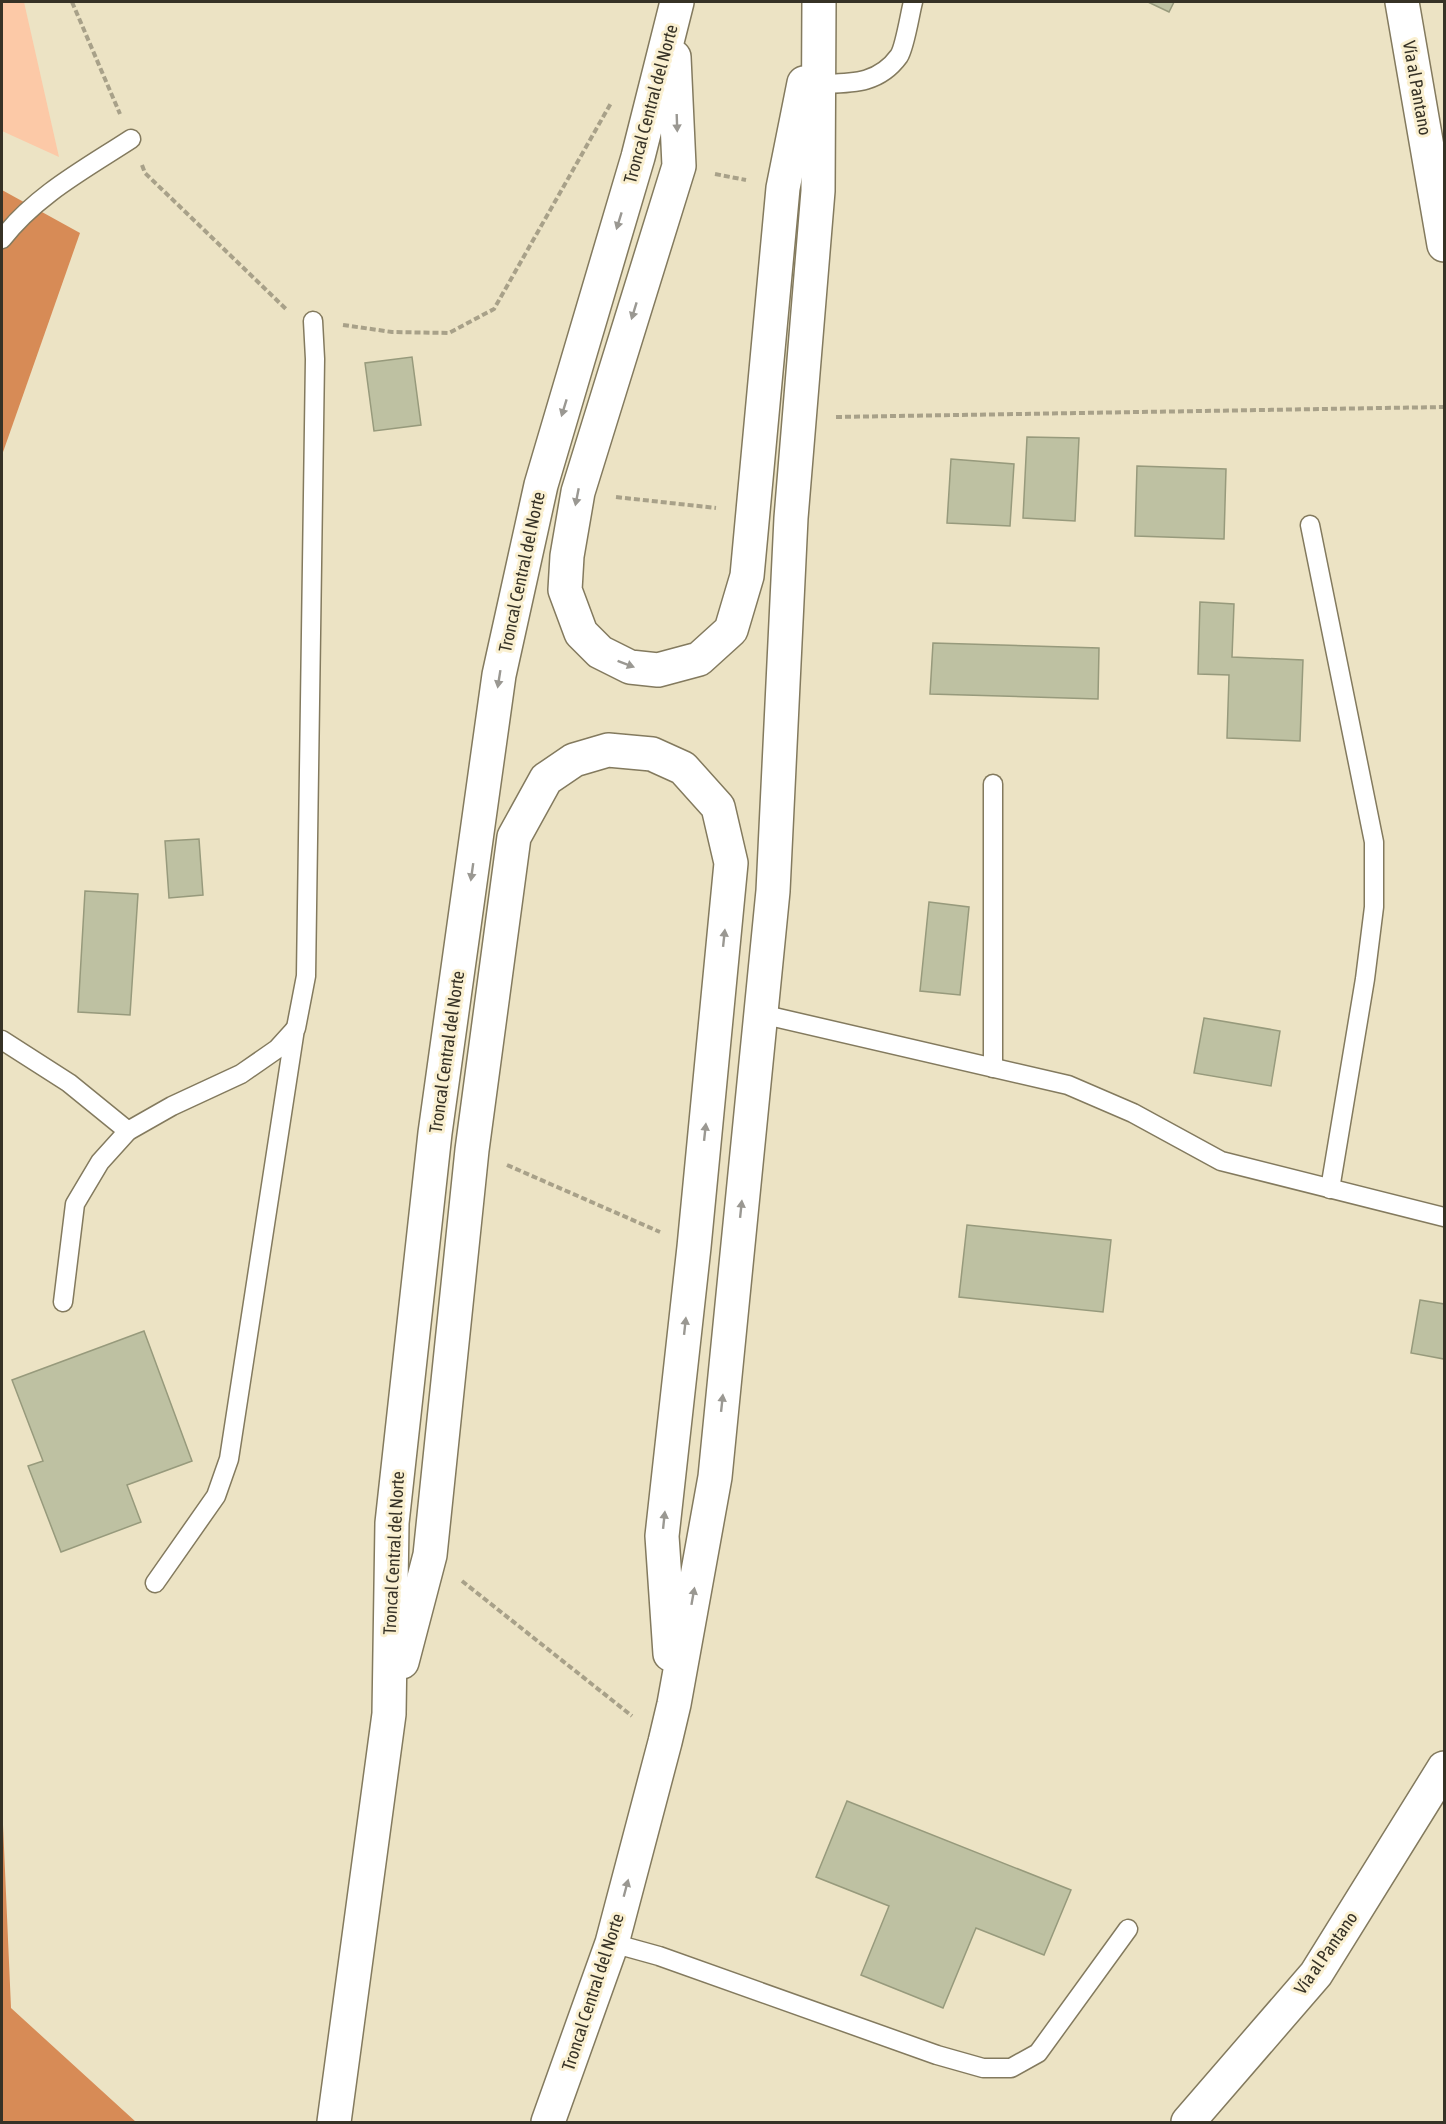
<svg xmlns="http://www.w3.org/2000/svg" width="1446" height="2124" font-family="'Asap Condensed',sans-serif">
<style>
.green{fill:#fcc9a7}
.forest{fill:#d78b56}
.building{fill:#bec1a2;stroke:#979a7c;stroke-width:1.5}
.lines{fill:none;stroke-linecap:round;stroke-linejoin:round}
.service-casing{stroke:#837a5e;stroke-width:21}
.secondary-casing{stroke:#837a5e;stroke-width:36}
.trunk-casing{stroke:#837a5e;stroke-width:36}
.path{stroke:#a8a189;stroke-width:4;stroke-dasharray:6 3;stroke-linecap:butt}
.service{stroke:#fff;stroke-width:18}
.secondary{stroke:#fff;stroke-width:33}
.trunk{stroke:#fff;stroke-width:33}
.oneway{fill:#9a9892}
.labels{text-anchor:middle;stroke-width:6;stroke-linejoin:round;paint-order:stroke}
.street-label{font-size:18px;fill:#363226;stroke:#faf0d1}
</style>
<rect width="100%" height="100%" fill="#ece3c4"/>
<!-- green -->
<polygon class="green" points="2,2 24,2 59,157 2,131"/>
<!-- forest -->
<g class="forest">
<polygon points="2,190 80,233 2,455"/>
<polygon points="2,1802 11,2008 136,2122 2,2122"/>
</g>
<!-- building -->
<g class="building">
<polygon points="1148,2 1174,2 1169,12"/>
<polygon points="412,357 421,425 374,431 365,363"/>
<polygon points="1027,437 1079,438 1075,521 1023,518"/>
<polygon points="951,459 1014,464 1010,526 947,523"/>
<polygon points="1137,466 1226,469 1224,539 1135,536"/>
<polygon points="1200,602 1234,604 1232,657 1303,660 1300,741 1227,738 1229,675 1198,674"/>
<polygon points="933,643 1099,648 1098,699 930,694"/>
<polygon points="199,839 203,895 169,898 165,841"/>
<polygon points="85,891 138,894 130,1015 78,1012"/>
<polygon points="929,902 969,907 960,995 920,991"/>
<polygon points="1204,1018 1280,1031 1271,1086 1194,1073"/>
<polygon points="967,1225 1111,1240 1103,1312 959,1297"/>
<polygon points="1420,1300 1444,1304 1444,1359 1411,1353"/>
<polygon points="144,1331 192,1461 127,1485 141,1522 61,1552 28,1466 43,1461 12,1380"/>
<polygon points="847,1801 1071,1890 1044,1955 976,1928 943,2008 861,1975 889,1906 816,1877"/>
</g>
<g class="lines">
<!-- service casing -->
<g class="service-casing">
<g id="service">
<path d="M819,84C850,83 878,85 899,56C905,47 910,13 913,2"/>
<path d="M2,239C36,195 85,169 131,139"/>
<polyline points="1310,525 1374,842 1374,907 1365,979 1330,1189"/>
<polyline points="993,784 993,1068"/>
<polyline points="761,1014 1068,1085 1133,1113 1221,1161 1444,1217"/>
<polyline points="2,1040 69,1083 128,1131"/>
<polyline points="63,1302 75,1204 100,1162 128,1131 172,1106 241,1074 277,1049 296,1028 306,976 315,359 313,321"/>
<polyline points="155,1583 216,1496 229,1459 295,1029"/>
<polyline points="612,1943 659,1956 937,2055 983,2068 1011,2068 1038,2053 1128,1929"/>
</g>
</g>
<!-- secondary casing -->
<g class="secondary-casing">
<g id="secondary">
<polyline points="1402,2 1444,245"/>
<polyline points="1188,2122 1316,1974 1444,1768"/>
</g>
</g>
<!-- trunk casing -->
<g class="trunk-casing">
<g id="trunk">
<polyline points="674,57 679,166 578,492 567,556 565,590 581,633 600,652 630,667 658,670 699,659 731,630 747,576 783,188 804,83"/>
<polyline points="402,1662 430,1555 472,1150 514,837 546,779 574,760 608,750 652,754 683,768 718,807 731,863 694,1247 662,1536 670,1654"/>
<polyline points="334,2122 389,1714 392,1523 435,1133 499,675 541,485 638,157 677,2"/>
<polyline points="548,2122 612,1943 665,1742 674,1704 715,1477 773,891 791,518 818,191 819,2"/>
</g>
</g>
<!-- path -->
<g class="path">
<polyline points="72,2 120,114"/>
<polyline points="142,165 145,173 287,310"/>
<polyline points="715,174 746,180"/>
<polyline points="343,325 392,332 449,333 494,309 611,103"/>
<polyline points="836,417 1444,407"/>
<polyline points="616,497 716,508"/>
<polyline points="507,1165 660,1232"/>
<polyline points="462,1581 632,1716"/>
</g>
<!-- service -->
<use href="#service" class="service"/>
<!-- secondary -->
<use href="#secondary" class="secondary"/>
<!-- trunk -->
<use href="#trunk" class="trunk"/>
</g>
<!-- one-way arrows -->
<defs><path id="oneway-solid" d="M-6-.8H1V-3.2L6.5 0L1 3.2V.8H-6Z" transform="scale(1.5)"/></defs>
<g class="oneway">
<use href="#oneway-solid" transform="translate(677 123) rotate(88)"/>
<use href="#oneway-solid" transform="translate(619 221) rotate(107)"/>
<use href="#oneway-solid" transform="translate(634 311) rotate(107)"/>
<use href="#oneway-solid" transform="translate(564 408) rotate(107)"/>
<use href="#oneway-solid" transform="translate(577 497) rotate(101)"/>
<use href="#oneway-solid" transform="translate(626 664) rotate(21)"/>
<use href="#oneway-solid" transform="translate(499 679) rotate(99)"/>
<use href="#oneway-solid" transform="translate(472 872) rotate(98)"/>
<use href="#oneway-solid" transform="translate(724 938) rotate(-84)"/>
<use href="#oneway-solid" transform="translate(705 1132) rotate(-84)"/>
<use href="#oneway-solid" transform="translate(741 1209) rotate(-84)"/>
<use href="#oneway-solid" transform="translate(685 1326) rotate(-84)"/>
<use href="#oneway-solid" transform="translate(722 1403) rotate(-84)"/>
<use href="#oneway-solid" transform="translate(664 1520) rotate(-84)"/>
<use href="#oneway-solid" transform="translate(693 1596) rotate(-80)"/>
<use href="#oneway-solid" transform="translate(626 1888) rotate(-75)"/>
</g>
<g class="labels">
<!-- street labels -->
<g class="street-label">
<text transform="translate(1417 88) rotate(80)" y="6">Vía al Pantano</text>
<text transform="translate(651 104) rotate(-75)" y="6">Troncal Central del Norte</text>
<text transform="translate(522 572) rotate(-78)" y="6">Troncal Central del Norte</text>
<text transform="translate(447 1052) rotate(-82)" y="6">Troncal Central del Norte</text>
<text transform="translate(394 1553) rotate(-87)" y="6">Troncal Central del Norte</text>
<text transform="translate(1326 1953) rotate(-55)" y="6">Vía al Pantano</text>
<text transform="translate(593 1992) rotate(-72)" y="6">Troncal Central del Norte</text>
</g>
</g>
<!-- border -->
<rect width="1446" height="2124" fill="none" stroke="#363226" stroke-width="6"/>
</svg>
